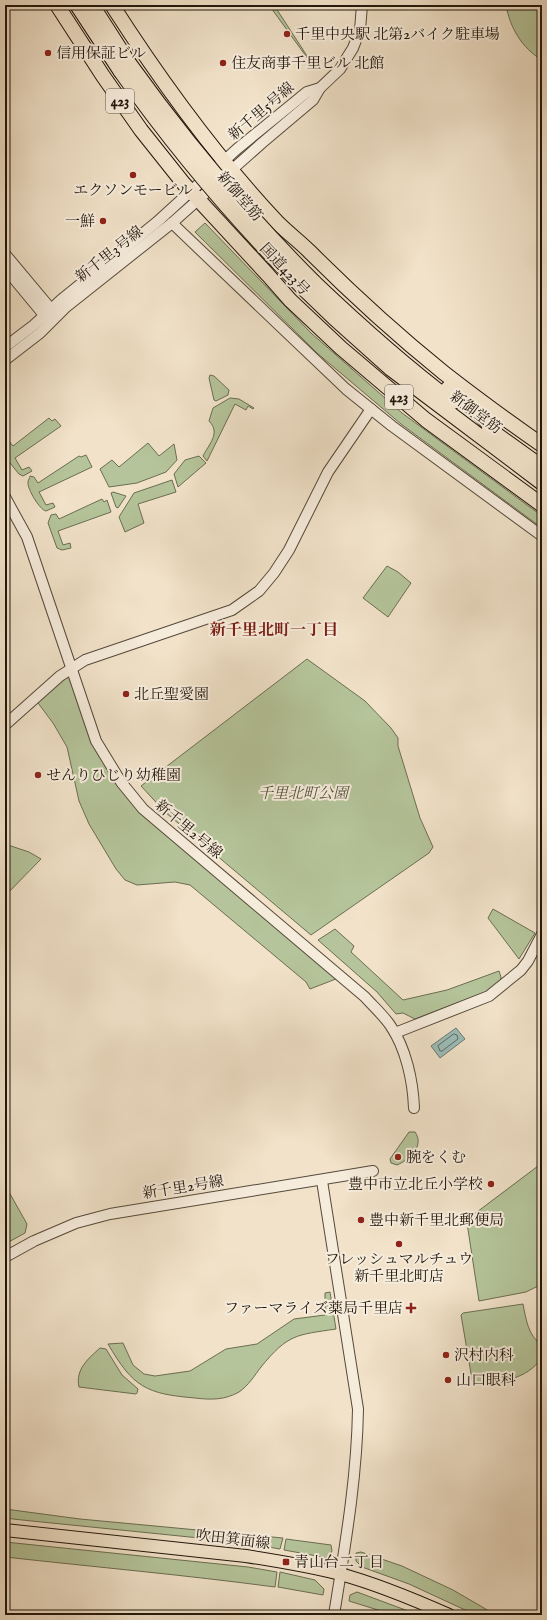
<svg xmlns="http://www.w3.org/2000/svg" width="547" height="1620" font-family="'IM FELL English','Noto Serif JP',serif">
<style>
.green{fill:#b5c49a;stroke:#6b6d52}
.water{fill:#9bbdb9;stroke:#6a7a73}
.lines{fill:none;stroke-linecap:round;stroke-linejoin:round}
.shore{stroke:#5e6a62;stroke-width:1}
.minor-casing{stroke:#55493a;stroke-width:12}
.major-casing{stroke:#21160b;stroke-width:14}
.highway-casing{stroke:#21160b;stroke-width:16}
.minor{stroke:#f6ecdc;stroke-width:10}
.major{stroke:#f1e2c9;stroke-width:12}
.highway{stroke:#f1e2c9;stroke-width:14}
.highway-bridge-casing{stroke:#21160b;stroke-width:16;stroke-linecap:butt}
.highway-bridge{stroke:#f1e2c9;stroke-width:14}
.poi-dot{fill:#8f2418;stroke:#f6ecdc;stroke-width:1.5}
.labels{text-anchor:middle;stroke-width:4;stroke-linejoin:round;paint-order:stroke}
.shield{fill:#f6ecdc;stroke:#61564a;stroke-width:1}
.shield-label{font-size:14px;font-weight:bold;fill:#21160b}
.poi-label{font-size:15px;fill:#21160b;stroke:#f6ecdc;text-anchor:start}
.street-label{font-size:15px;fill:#21160b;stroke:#f6ecdc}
.park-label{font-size:15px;font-style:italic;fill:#55533d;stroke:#f6ecdc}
.neighbourhood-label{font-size:16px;font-weight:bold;fill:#7a1f14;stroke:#f6ecdc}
</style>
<rect width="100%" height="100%" fill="#f1e2c9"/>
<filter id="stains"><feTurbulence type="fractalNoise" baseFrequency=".005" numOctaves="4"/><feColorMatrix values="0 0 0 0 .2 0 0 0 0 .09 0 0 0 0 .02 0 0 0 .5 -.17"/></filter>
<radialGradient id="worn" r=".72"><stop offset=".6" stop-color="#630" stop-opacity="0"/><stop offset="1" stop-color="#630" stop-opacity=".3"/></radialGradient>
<!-- green -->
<g class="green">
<polygon points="269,5 274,5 309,59 308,59"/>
<path d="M506,5H542V60C522,48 510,28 506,5Z"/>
<polygon points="205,223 311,333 402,413 542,516 542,528 401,424 317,353 195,232"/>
<polygon points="210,375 214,376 229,390 228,395 216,401 214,400 209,378"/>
<path d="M230,398L239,399L254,408L253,409L248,406L246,410L235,404L207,461L203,456C209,444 221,433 209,421L213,408Z"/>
<polygon points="49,418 52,421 55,419 61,426 15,458 22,470 29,467 32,471 23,476 19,474 5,457 5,442 8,440 13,446"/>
<polygon points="148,443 159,456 174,444 177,460 166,472 137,483 109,487 100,469 112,460 119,467"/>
<path d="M86,455L92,467L39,492L46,505L53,503L55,507L46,511C40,510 27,489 28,482C28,480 30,478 30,476L34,477L38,483L79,456L81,457Z"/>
<polygon points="199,456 206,463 178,487 174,474 185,460"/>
<polygon points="172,480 176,492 138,504 144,523 125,532 119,517 134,493"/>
<polygon points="113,492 126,496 118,508 116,507 111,493"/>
<polygon points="102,499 104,502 107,500 111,512 58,531 63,545 70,543 71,548 62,550 57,548 48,523 51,515 56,514 59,519"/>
<polygon points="387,566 398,572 411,583 388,617 363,598"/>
<polygon points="307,659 365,701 391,728 398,738 398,746 420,818 433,847 429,853 311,935 165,812 141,786"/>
<polygon points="72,667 96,741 143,809 341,977 310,989 306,982 190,885 175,882 137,885 125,880 116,869 89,824 79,801 67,747 53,723 35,699"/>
<polygon points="5,844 29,852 41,859 5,896"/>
<polygon points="493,909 535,933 519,959 488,918"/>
<polygon points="335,929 354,946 351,952 403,1000 447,990 499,971 501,977 500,982 488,991 415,1019 403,1013 396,1014 377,992 318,940"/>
<path d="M409,1132H415C425,1146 409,1160 397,1165L391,1163L390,1159Z"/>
<polygon points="542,1163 542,1284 526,1292 479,1301 467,1223 473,1215"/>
<polygon points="5,1185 27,1224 25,1233 5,1244"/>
<path d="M330,1292L336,1329C296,1335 288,1334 261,1367C255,1375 248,1386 239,1392C225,1400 211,1400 195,1398C146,1394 133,1387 108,1344L123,1343L133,1365L144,1374L155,1376L190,1371L226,1349L257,1344L294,1319L325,1315V1293Z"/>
<path d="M523,1304C526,1319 528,1336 542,1345V1357C527,1381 498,1382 473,1385L461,1315L463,1313Z"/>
<path d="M100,1348L106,1349L122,1375L138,1389L137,1393L136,1394L79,1387C75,1369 89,1358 100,1348Z"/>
<polygon points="5,1509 80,1519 283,1538 280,1549 239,1542 22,1520 5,1518"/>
<polygon points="286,1539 331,1545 332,1551 328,1558 284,1550"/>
<path d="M5,1542L248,1567L277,1572L275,1587C185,1575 95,1567 5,1557Z"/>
<polygon points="361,1552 402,1566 453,1590 496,1615 476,1615 409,1584 362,1567 356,1561 356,1553"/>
<polygon points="280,1572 315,1580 324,1589 323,1595 278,1587"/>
<polygon points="357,1592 419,1615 394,1615 349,1601 350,1595"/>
</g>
<!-- water -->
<polygon class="water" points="456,1028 465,1039 440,1058 431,1046"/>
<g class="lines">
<!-- shore -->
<polygon class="shore" points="454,1034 457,1035 458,1039 442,1051 440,1051 438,1046"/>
<!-- minor casing -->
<g class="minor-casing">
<g id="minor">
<polyline points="172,223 346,389 392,426 542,536"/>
<polyline points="5,254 51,309 53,316"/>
<polyline points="5,268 44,315 51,318"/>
<polyline points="5,347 34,325 61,300 157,222 237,149 307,92 320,88"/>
<polyline points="5,360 40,333 66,307 172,223 262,143 313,100 320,88 340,69 353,48 360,30 362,5"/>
<path d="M5,497L27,537L96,741L121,782L143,809L365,997C373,1006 383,1015 390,1025C406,1048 413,1081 414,1108"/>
<polyline points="5,725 60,676 85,660 232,610 259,591 274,573 289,550 328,472 371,409"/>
<polyline points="395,1033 489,996 521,970 528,961 542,934"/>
<path d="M322,1181L358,1409C357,1478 345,1546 334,1615"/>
<polyline points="5,1257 34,1241 76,1223 110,1214 373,1171"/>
</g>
</g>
<!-- major casing -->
<g class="major-casing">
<path id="major" d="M5,1530L246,1556C278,1561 309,1566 340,1574C377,1584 413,1599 449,1615"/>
</g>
<!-- highway casing -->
<g class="highway-casing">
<g id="highway">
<polyline points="57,5 103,76 141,130 184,184 268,275 290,300 341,348 426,420 542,505"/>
<polyline points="77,5 121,72"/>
<polyline points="92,5 129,63"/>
<path d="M112,5C162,83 215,156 278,223C288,233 300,242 310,252C353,295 397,335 444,373C476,398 509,422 542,445"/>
<path d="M314,282C358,324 404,365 453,402"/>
<polyline points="306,291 334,318 391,369 542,483"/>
<path d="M448,388C467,403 483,414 496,434"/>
<polyline points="489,429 542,467"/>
</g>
</g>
<!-- minor -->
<use href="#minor" class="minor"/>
<!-- major -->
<use href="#major" class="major"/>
<!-- highway -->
<use href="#highway" class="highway"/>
<!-- highway-bridge casing -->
<g class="highway-bridge-casing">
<g id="highway-bridge">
<path d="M129,63C185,141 246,214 314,282"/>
<path d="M121,72C176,150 238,223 306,291"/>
</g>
</g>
<!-- highway-bridge -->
<use href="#highway-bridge" class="highway-bridge"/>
</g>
<!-- markers -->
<g class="poi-dot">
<circle cx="287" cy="34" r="4"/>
<circle cx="48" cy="53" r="4"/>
<circle cx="223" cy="63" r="4"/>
<circle cx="133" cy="175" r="4"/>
<circle cx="103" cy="221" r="4"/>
<circle cx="126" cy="694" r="4"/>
<circle cx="38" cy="775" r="4"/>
<circle cx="398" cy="1157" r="4"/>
<circle cx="491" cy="1184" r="4"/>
<circle cx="361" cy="1220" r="4"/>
<circle cx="399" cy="1244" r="4"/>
<path d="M409 1302h4v4h4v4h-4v4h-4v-4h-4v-4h4z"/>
<circle cx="446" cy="1355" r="4"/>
<circle cx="448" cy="1380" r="4"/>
<rect x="282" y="1558" width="8" height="8" rx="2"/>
</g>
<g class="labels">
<!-- shield labels -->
<g class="shield">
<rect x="106" y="89" width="28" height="24" rx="3"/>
<rect x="385" y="385" width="28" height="24" rx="3"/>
</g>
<g class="shield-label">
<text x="120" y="106">423</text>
<text x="399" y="402">423</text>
</g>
<!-- poi labels -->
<g class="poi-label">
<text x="295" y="39">千里中央駅 北第2バイク駐車場</text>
<text x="56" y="58">信用保証ビル</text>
<text x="231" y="68">住友商事千里ビル 北館</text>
<text x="133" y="195" text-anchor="middle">エクソンモービル</text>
<text x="95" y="226" text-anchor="end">一鮮</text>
<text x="134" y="699">北丘聖愛園</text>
<text x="46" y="780">せんりひじり幼稚園</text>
<text x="406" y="1162">腕をくむ</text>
<text x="483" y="1189" text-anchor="end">豊中市立北丘小学校</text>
<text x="369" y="1225">豊中新千里北郵便局</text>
<text x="399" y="1264" text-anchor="middle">フレッシュマルチュウ<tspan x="399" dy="17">新千里北町店</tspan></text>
<text x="403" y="1313" text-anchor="end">ファーマライズ薬局千里店</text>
<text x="454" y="1360">沢村内科</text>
<text x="456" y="1385">山口眼科</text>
<text x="294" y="1567">青山台二丁目</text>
</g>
<!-- street labels -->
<g class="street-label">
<text transform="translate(261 111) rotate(-40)" y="5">新千里5号線</text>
<text transform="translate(240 196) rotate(49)" y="5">新御堂筋</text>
<text transform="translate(109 254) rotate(-38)" y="5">新千里3号線</text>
<text transform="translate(285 269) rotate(47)" y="5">国道423号</text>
<text transform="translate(476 412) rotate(37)" y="5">新御堂筋</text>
<text transform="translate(189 829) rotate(40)" y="5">新千里2号線</text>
<text transform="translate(183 1187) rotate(-9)" y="5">新千里2号線</text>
<text transform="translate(233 1539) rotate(7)" y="5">吹田箕面線</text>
</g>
<!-- park labels -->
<g class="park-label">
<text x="303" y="798">千里北町公園</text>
</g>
<!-- neighbourhood labels -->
<g class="neighbourhood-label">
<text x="274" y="635">新千里北町一丁目</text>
</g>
</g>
<!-- margin -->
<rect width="547" height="1620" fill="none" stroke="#f1e2c9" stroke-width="20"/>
<rect x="6" y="6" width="535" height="1608" fill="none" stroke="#21160b" stroke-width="2"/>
<rect x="10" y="10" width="527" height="1600" fill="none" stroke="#21160b"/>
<rect width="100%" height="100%" filter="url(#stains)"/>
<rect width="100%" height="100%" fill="url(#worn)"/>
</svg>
